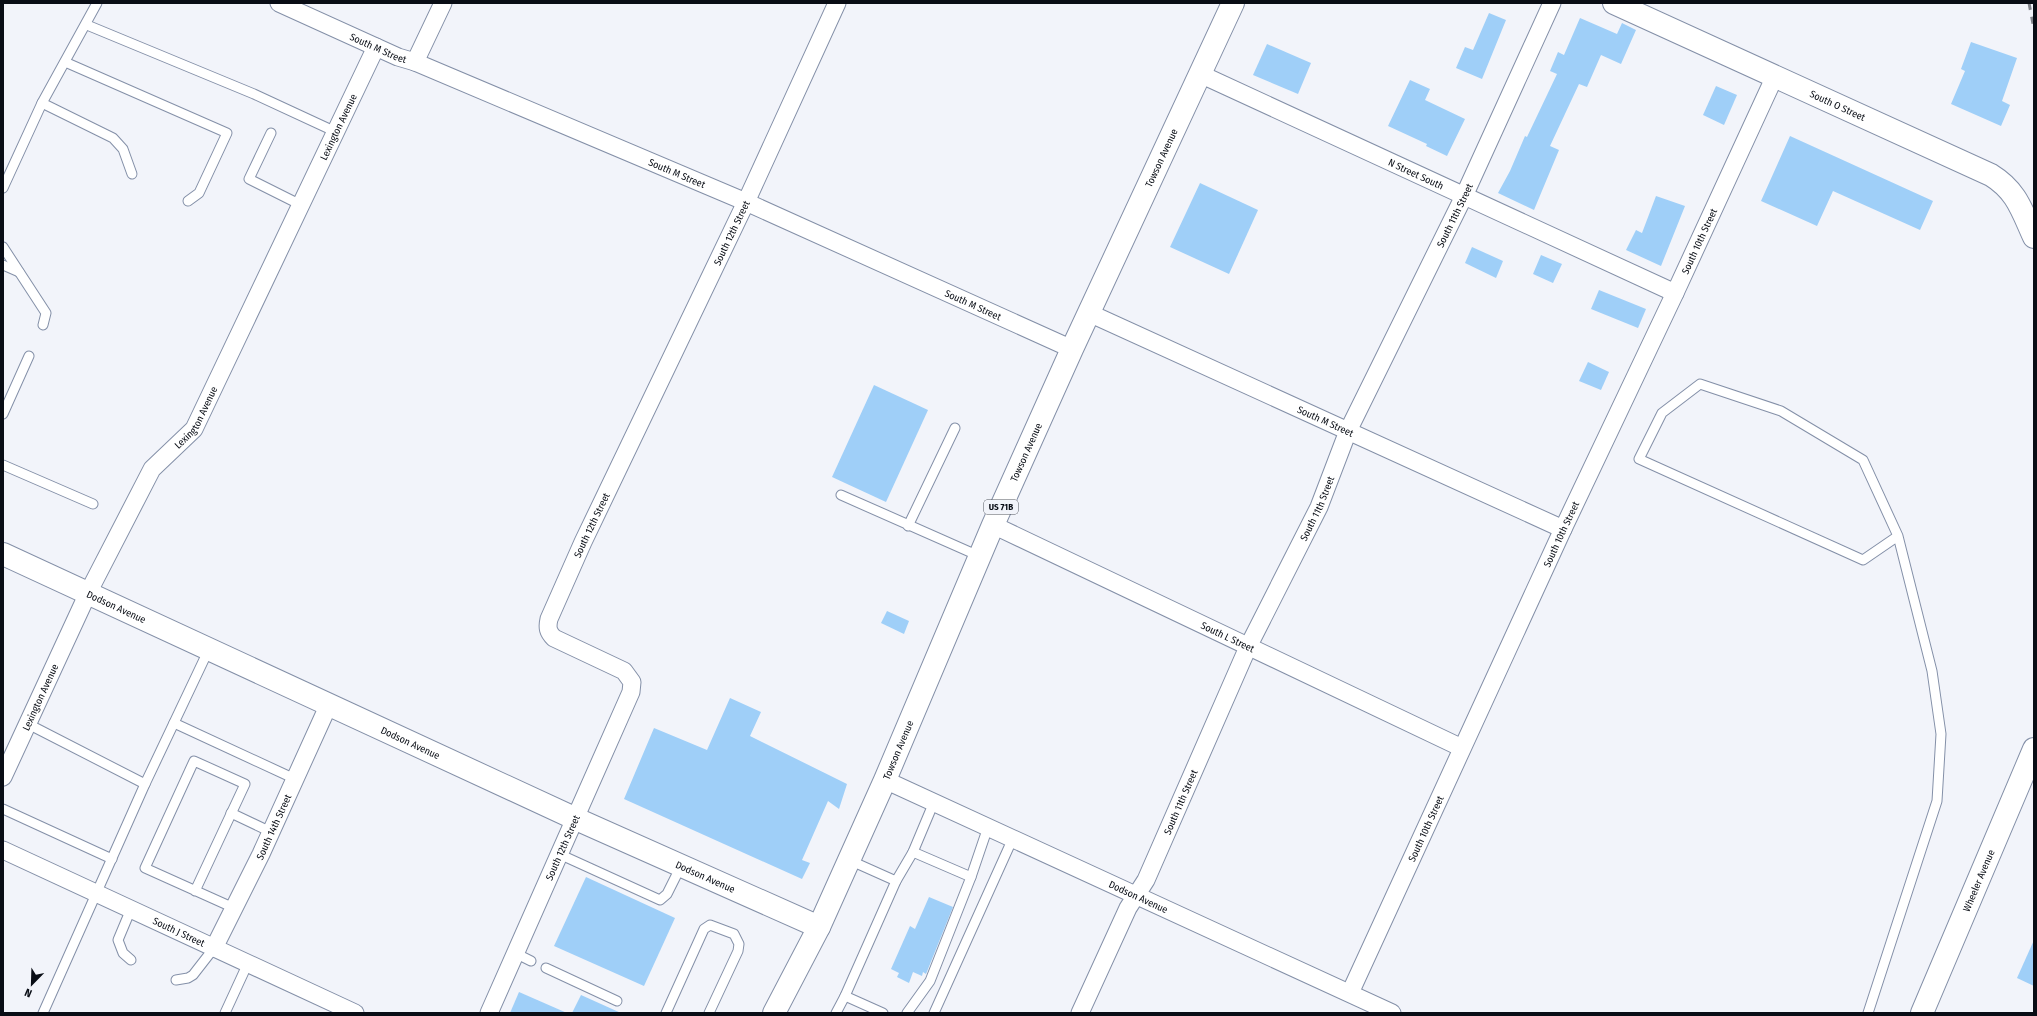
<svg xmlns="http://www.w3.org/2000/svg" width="2037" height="1016" font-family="'Fira Sans Condensed',sans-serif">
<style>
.building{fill:#9fcff8}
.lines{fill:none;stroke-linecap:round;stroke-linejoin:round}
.lane-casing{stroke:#8490a8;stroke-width:11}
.street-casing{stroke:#8490a8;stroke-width:19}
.secondary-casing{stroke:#8490a8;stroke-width:24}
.primary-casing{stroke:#8490a8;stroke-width:24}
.lane{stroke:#fff;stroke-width:9}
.street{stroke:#fff;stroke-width:17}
.secondary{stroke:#fff;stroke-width:22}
.primary{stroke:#fff;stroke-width:22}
.rail{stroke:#82858c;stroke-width:3;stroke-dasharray:7 7;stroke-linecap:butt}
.labels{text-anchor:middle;stroke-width:4;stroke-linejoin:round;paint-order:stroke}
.shield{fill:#f2f4fa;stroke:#4f525a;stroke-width:1}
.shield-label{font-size:9px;font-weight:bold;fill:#090d15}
.street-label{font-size:10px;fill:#090d15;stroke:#f2f4fa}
</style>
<rect width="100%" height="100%" fill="#f2f4fa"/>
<!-- building -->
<g class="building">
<polygon points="1489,13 1506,20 1482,79 1456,68 1465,47 1473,50"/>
<polygon points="1580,18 1617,34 1622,23 1636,30 1621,64 1601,55 1587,87 1579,84 1550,146 1559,150 1534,210 1498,193 1510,171 1525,136 1527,137 1557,74 1550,71 1558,52 1564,55"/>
<polygon points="1971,42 2017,58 2002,101 2010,105 2001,126 1951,104 1965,71 1961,69"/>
<polygon points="1267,44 1311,63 1298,94 1253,75"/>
<polygon points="1410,80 1430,89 1425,100 1465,119 1447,156 1426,146 1427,144 1388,126"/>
<polygon points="1716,86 1737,95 1724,125 1703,115"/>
<polygon points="1790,136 1933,201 1920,230 1833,191 1817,226 1761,201"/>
<polygon points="1200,183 1258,210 1229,274 1170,247"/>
<polygon points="1656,196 1685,206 1661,266 1626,250 1636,230 1642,233"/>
<polygon points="1472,247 1503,261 1496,278 1465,263"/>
<polygon points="1541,255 1562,264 1553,283 1533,274"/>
<polygon points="1599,290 1646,309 1638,328 1591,309"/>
<polygon points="1588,362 1609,372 1601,390 1579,381"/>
<polygon points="874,385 928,410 886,502 832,477"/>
<polygon points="887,611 909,621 904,634 881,623"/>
<polygon points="730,698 761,712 750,736 847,784 839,809 828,801 802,860 810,863 802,879 624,799 654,728 707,750"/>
<polygon points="586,877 675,918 644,986 554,946"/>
<polygon points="929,897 953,907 926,974 923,972 922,976 913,972 909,983 897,977 899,973 891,969 910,926 915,929"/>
<polygon points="2034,940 2034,986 2017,978"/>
<polygon points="519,992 567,1013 510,1013"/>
<polygon points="581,995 621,1013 572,1013"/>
</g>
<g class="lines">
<!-- lane casing -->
<g class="lane-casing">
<g id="lane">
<polyline points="87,25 254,94 336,132"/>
<polyline points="65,62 227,133 199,193 188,201"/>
<polyline points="42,103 113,138 123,149 132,174"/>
<polyline points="271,133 249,179 301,205"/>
<polyline points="3,188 42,103 97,3"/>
<polyline points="3,247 46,313 43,325"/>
<polyline points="3,265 19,272"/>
<polyline points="3,414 29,356"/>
<polyline points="3,465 93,504"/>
<polyline points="841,495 979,556"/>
<polyline points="908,526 955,428"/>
<polyline points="174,723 295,779"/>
<polyline points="28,724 145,784"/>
<polyline points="3,809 112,859"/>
<polyline points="231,813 271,832"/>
<polyline points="913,852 971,877"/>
<polyline points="559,854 660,900 667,894 681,866"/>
<polyline points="849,860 896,881 913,852 934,802"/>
<polyline points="195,891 245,784 194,761 145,868 234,908"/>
<polyline points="131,909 118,940 123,953 131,960"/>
<polyline points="515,953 531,961"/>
<polyline points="546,968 617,1001"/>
<polyline points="176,980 188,978 193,975 214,948"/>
<polyline points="845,996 896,881"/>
<polyline points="43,1013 145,784 209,649"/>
<polyline points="225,1013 248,963"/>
<polyline points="666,1013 704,929 710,925 734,934 739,944 738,951 709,1013"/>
<polyline points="836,1013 845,996 883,1013"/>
<polyline points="907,1013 930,981 971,877 988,827"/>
<polyline points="934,1013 1013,838"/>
<polyline points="1868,1013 1937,801 1941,734 1932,671 1898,536 1863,460 1781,411 1700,384 1662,413 1639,459 1863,560 1898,536"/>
</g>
</g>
<!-- street casing -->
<g class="street-casing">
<g id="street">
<path id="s1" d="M279,3L398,57L415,62L746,202L1072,349"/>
<polyline points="415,62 443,3"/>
<path id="s2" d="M1200,74L1675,293"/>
<path id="s3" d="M1089,313L1563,529"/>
<path id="s4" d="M993,525L1462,748"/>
<path id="s5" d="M3,777L88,593L152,469L194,429L376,47"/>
<path id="s6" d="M885,780L1392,1013"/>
<path id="s7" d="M3,850L355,1013"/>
<path id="s8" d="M214,948L261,854L329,704"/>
<path id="s9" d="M1350,993L1563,529L1675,293L1775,76"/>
<path id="s10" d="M489,1013L631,692L632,682L624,671L554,638C548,632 547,628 549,619L583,542L746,202L837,3"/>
<path id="s11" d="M1080,1013L1128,908L1146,880L1248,647L1319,507L1348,431L1464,196L1552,3"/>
</g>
</g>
<!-- secondary casing -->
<g class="secondary-casing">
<g id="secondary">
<path id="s12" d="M1614,3L1991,175C2017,191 2022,211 2034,237"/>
<path id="s13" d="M3,554L574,818L819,927"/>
<path id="s14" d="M1922,1013L2034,749"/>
</g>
</g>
<!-- primary casing -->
<g class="primary-casing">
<g id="primary">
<path id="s15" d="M774,1013L819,927L885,780L993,525L1072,349L1233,3"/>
</g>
</g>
<!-- lane -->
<use href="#lane" class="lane"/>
<!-- street -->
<use href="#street" class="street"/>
<!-- secondary -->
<use href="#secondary" class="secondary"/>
<!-- primary -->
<use href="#primary" class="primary"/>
<!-- rail -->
<polyline class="rail" points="2029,3 2034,29"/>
</g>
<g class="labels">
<!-- shield labels -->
<rect class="shield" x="984" y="500" width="34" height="14" rx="3"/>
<g class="shield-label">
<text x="1001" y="510">US 71B</text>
</g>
<!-- street labels -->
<g class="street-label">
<text dy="4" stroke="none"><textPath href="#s1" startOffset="109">South M Street</textPath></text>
<text dy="4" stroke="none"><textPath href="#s12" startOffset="246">South O Street</textPath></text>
<text dy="4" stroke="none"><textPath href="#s5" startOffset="735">Lexington Avenue</textPath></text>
<text dy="4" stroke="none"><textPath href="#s15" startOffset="939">Towson Avenue</textPath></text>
<text dy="4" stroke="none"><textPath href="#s1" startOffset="433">South M Street</textPath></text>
<text dy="4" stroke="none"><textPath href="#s2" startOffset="238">N Street South</textPath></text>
<text dy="4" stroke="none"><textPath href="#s11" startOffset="882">South 11th Street</textPath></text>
<text dy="4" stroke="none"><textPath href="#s10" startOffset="900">South 12th Street</textPath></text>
<text dy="4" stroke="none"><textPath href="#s9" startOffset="829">South 10th Street</textPath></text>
<text dy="4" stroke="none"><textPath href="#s1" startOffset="757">South M Street</textPath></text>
<text dy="4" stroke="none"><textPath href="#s5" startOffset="411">Lexington Avenue</textPath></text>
<text dy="4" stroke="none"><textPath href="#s3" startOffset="260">South M Street</textPath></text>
<text dy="4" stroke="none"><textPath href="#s15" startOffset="615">Towson Avenue</textPath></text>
<text dy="4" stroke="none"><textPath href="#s11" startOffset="558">South 11th Street</textPath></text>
<text dy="4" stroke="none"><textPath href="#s10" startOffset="576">South 12th Street</textPath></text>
<text dy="4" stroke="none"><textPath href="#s9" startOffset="505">South 10th Street</textPath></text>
<text dy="4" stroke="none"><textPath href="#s13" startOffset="125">Dodson Avenue</textPath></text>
<text dy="4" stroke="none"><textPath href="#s4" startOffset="260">South L Street</textPath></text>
<text dy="4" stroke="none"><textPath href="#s5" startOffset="88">Lexington Avenue</textPath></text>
<text dy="4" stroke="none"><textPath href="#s13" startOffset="449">Dodson Avenue</textPath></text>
<text dy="4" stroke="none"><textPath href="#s15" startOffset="291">Towson Avenue</textPath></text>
<text dy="4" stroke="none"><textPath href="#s11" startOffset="234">South 11th Street</textPath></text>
<text dy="4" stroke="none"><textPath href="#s8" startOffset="135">South 14th Street</textPath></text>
<text dy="4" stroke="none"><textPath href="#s9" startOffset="181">South 10th Street</textPath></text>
<text dy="4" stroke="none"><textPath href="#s10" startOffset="181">South 12th Street</textPath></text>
<text dy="4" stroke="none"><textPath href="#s13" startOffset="773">Dodson Avenue</textPath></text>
<text dy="4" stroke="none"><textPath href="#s14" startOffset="144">Wheeler Avenue</textPath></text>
<text dy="4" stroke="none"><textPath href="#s6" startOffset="279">Dodson Avenue</textPath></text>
<text dy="4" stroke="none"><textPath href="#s7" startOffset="194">South J Street</textPath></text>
</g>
</g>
<!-- border -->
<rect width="2037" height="1016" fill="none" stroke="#090d15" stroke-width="8"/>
<!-- north arrow -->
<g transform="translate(32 984) rotate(203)" stroke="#f2f4fa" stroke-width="3" paint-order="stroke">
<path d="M0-3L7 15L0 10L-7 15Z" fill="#090d15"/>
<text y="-6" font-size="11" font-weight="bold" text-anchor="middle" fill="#090d15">N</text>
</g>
</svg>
